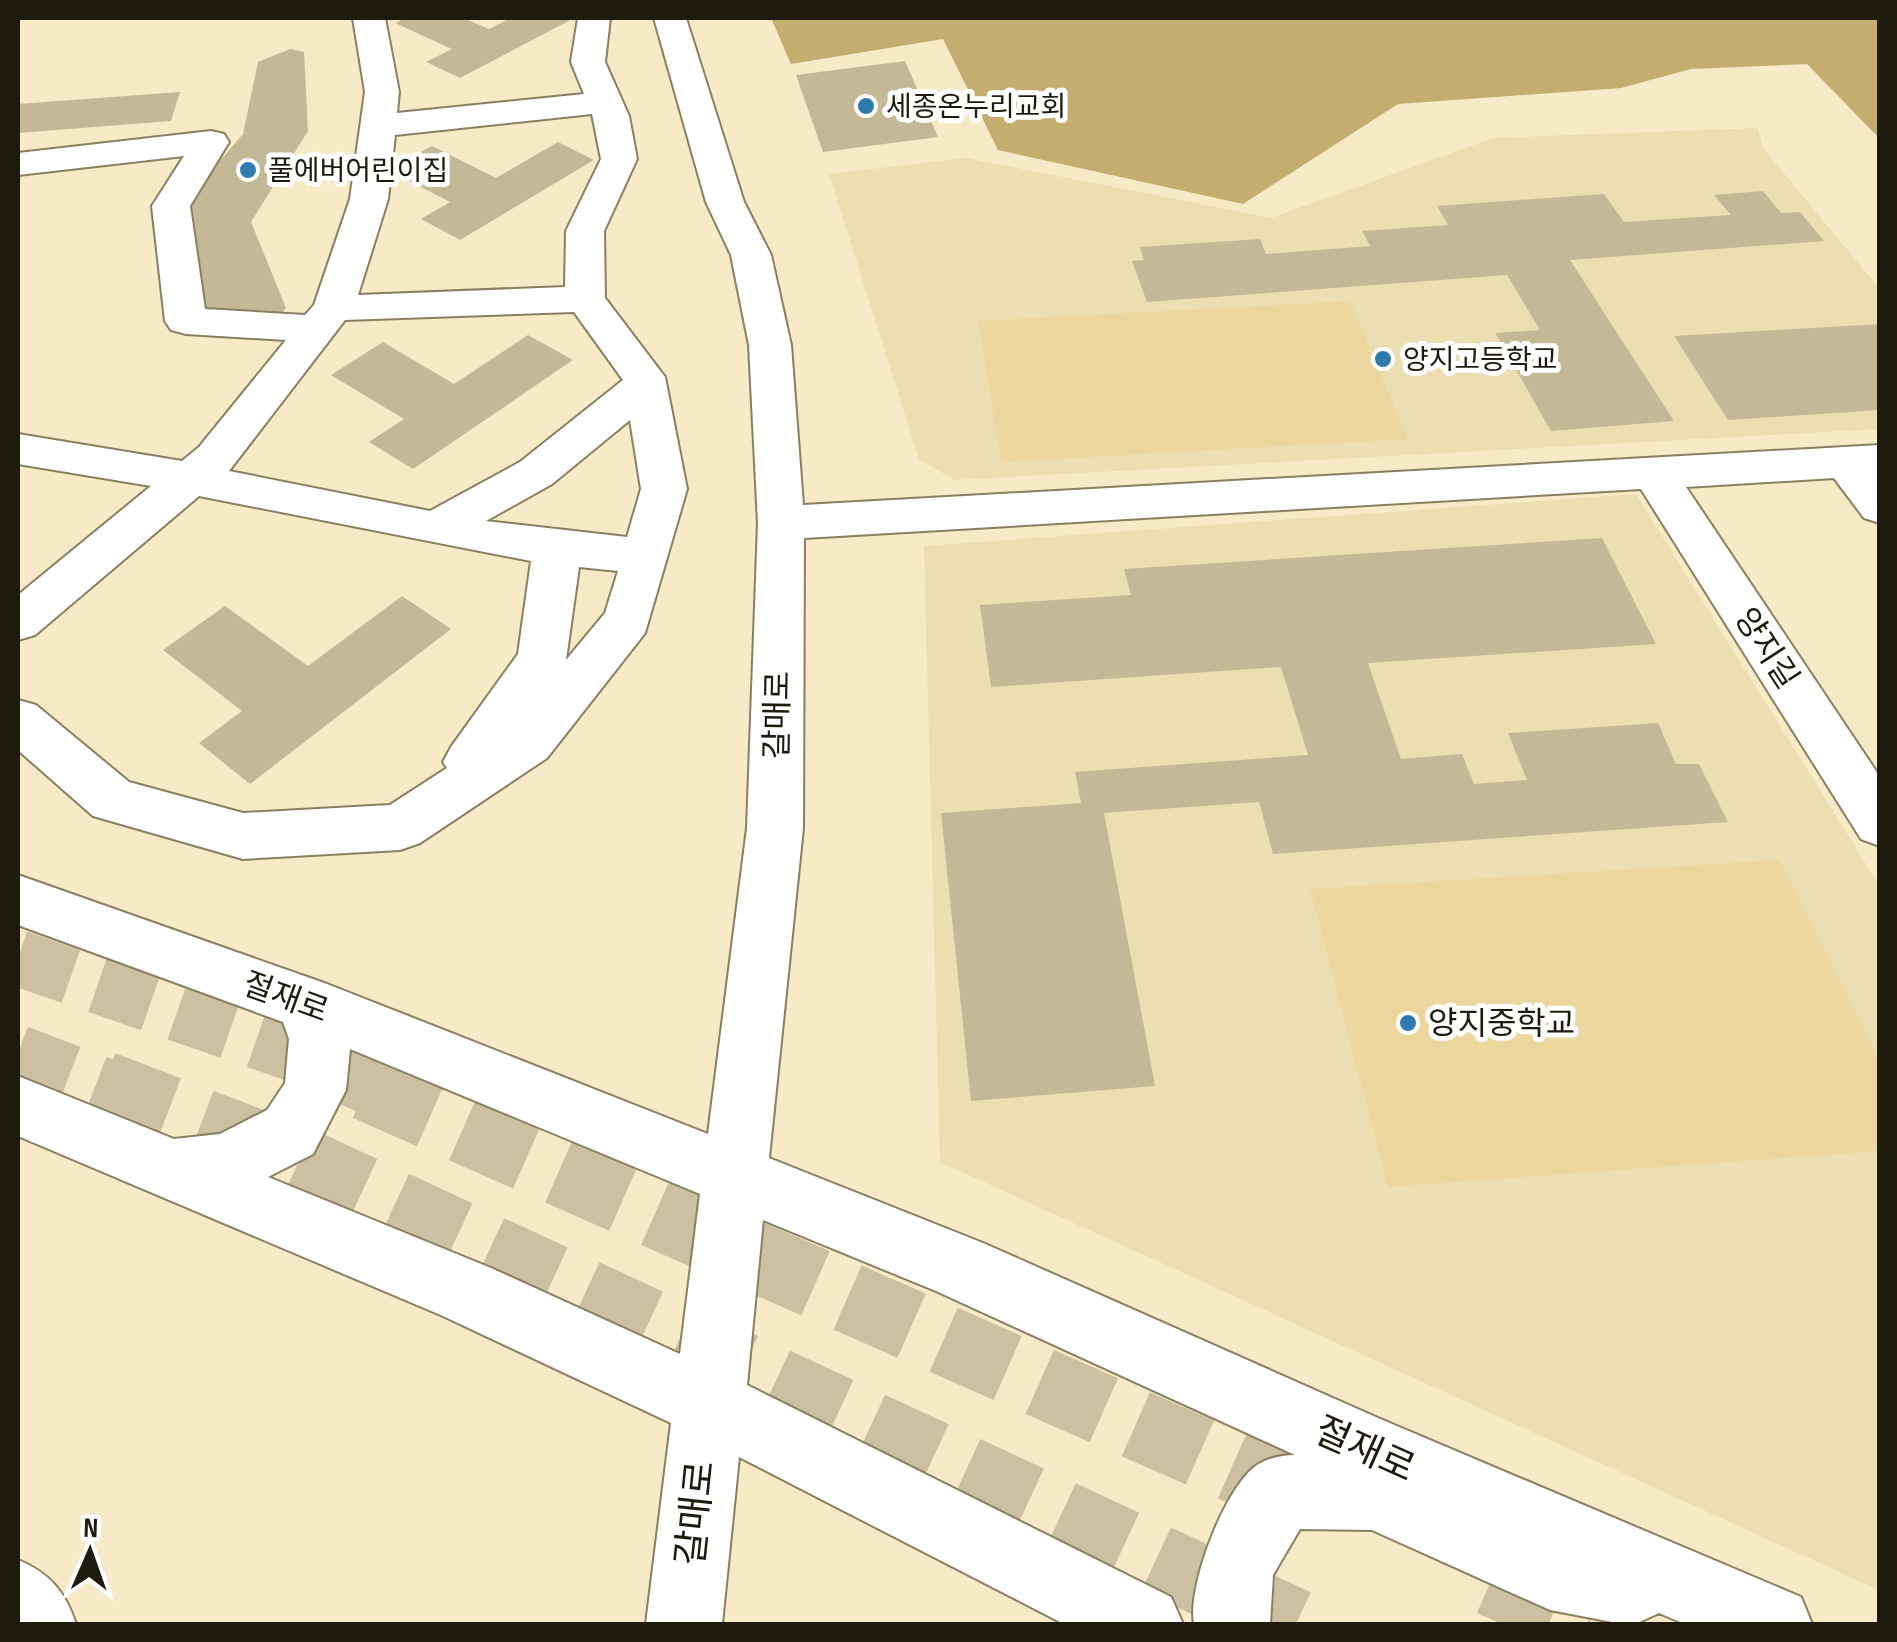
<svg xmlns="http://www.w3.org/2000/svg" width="1897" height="1642" font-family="'Sofia Sans Condensed','Noto Sans KR',sans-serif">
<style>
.built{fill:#ecdeb3}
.green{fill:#ecd89e}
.forest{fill:#c3ad6f}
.building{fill:#c4b997}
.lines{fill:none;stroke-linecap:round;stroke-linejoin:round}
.minor-tunnel-far1{stroke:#cbc0a2;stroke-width:56;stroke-dasharray:56 28;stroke-linecap:butt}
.minor-tunnel{stroke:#cbc0a2;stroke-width:70;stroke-dasharray:70 35;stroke-linecap:butt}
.minor-casing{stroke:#8a7f5f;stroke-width:4}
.minor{fill:#fff;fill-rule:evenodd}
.poi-dot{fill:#2e7cae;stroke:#fff;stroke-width:4}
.labels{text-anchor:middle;stroke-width:10;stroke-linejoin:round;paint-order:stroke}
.far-poi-label{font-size:28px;fill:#1e1a0d;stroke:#fff;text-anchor:start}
.street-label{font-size:32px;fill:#1e1a0d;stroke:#fff}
.poi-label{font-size:32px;fill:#1e1a0d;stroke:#fff;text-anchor:start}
.near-street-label{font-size:38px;fill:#1e1a0d;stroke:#fff}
</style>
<rect width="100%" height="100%" fill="#f6eac7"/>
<!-- built -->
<g class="built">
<polygon points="1758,128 1763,148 1879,288 1879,429 954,480 919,459 829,174 966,158 1271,218 1493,138"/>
<polygon points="1636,494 1879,885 1879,1590 940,1162 924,546"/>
</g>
<!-- green -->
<g class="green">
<polygon points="1350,301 1408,439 1001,462 978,321"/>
<polygon points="1780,860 1879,1059 1879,1151 1388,1187 1310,889"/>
</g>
<!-- forest -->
<polygon class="forest" points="771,18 1879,18 1879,138 1807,64 1691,69 1621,88 1398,104 1243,204 998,150 943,39 791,64"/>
<!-- building -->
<g class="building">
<polygon points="406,18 463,18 489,29 511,18 574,18 460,78 426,62 452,49 395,23"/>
<polygon points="290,49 304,52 308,131 251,222 286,308 278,317 202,310 185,201 243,134 258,62"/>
<polygon points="905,61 938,137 823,152 796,75"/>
<polygon points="180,92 171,121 18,133 18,104"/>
<polygon points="558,142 594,160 460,240 421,219 450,202 388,170 432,146 496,178"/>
<polygon points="1763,191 1781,213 1800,212 1824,241 1570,260 1674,421 1551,431 1495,333 1540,330 1507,275 1147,302 1132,261 1144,260 1140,247 1260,239 1266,254 1370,246 1362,231 1448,225 1437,206 1604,194 1624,222 1731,215 1714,195"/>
<polygon points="1880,324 1880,410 1728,420 1674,336"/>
<polygon points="528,335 573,360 413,469 369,442 404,419 331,375 383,342 454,384"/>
<polygon points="1602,538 1656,644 1368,663 1401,759 1462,754 1474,784 1527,780 1508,733 1658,723 1676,764 1699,764 1728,822 1273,854 1259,802 1104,813 1155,1086 971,1101 941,813 1081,803 1075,772 1308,755 1281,667 991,687 980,605 1131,595 1124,569"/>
<polygon points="402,596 451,629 250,784 199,743 242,711 163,650 225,606 308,666"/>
</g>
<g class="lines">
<!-- minor-tunnel-far1 -->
<g class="minor-tunnel-far1">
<polyline points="18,958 295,1054 373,1088"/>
<polyline points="18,1053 110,1088"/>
</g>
<!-- minor-tunnel -->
<g class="minor-tunnel">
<polyline points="103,1086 294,1159 1296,1624"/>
<polyline points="367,1086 1317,1504"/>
<polyline points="1491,1581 1589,1624"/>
</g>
<!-- minor casing -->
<g class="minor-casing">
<g id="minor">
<path d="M353,18H385L399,92L397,113L584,94L571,62L578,18H610L605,62L629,116L637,159L604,231L605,298L665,377L687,489L645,633L547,758L420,843L400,850L243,859L93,816L18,750V700L36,705L129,782L243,813L390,805L447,768L443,762L451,747L518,654L531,561L199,496L35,635L18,640V595L151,486L18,464V434L182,461L199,447L286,340L186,334L171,330L165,321L152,206L184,156L18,175V153L211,131L224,134L229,142L190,206L205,309L305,315L314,305L350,199L365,92ZM592,114L601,159L566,231L565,287L358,295L388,199L395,135ZM574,312L623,380L520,462L430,511L229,471L345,320ZM630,420L641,489L627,537L486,521L552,484ZM579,567L618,571L605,613L566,660Z"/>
<path d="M654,18H686L744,202L771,255L791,345L803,505L1880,445V523L1864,518L1834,478L1686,487L1880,777V846L1861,839L1641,489L804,538L803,828L769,1158L983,1243L1378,1418L1801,1597L1812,1624H1685L1659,1613L1635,1624H1623L1550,1610L1372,1530L1300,1529L1273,1575L1270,1624H1194C1187,1586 1225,1487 1257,1465C1268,1458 1282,1455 1295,1455L936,1291L763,1220L747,1385L1171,1597L1183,1624H1064L739,1457L722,1624H646L671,1423L443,1316L18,1136V1076L174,1139L220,1134L267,1110L285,1083L289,1039L283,1022L18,925V875L327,984L708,1134L747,828L758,523L749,345L731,255L706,202ZM350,1049L700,1194L680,1354L491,1268L268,1177L313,1154L346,1090Z"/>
<path d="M18,1560C50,1573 65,1592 76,1624H18Z"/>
</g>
</g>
<!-- minor -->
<use href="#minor" class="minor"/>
</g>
<!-- markers -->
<g class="poi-dot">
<circle cx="866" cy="106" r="10"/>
<circle cx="248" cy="170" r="10"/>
<circle cx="1383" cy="359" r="10"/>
<circle cx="1408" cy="1023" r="10"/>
</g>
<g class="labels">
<!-- far-poi labels -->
<g class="far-poi-label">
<text x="886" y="116">세종온누리교회</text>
<text x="268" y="180">풀에버어린이집</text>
<text x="1403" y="369">양지고등학교</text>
</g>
<!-- street labels -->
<g class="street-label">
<text transform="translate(1767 648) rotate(57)" y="11">양지길</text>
<text transform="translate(777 715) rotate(-89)" y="11">갈매로</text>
<text transform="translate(286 997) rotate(20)" y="11">절재로</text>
</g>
<!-- poi labels -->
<g class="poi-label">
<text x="1428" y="1034">양지중학교</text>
</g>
<!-- near-street labels -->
<g class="near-street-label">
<text transform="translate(1365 1449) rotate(24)" y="13">절재로</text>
<text transform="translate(695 1513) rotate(-84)" y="13">갈매로</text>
</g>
</g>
<!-- border -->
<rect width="1897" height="1642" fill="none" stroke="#1e1a0d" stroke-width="40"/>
<!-- north arrow -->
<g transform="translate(90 1552) rotate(2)" stroke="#ffffff" stroke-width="8" paint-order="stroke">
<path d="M0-8L18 38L0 25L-18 38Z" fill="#1e1a0d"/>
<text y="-15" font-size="28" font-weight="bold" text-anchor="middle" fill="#1e1a0d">N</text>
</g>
</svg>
